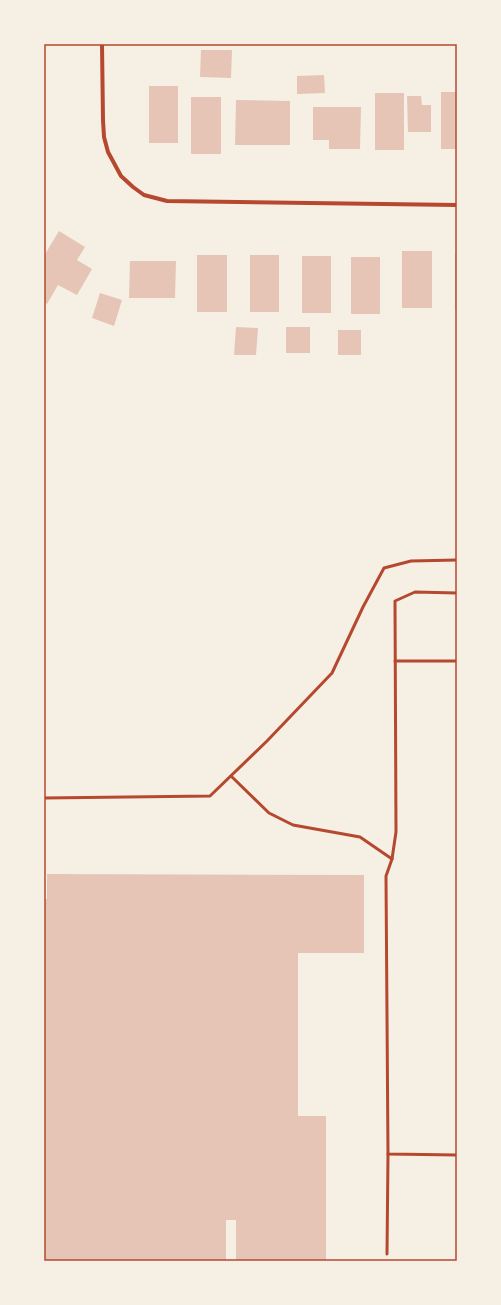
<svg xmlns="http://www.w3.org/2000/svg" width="501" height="1305" font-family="'Libre Baskerville',serif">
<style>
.building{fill:#e6c5b7}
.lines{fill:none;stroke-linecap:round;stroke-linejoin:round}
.service{stroke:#b5482f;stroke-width:3}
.minor{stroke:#b5482f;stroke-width:4}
.neatline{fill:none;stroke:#b5482f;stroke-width:1.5}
</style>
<rect width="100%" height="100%" fill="#f6efe4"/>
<!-- building -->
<g class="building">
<polygon points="201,50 232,50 231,78 200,77"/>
<polygon points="324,75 325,93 297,94 297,76"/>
<rect x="149" y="86" width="29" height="57"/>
<rect x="441" y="92" width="16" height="57"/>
<rect x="375" y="93" width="29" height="57"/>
<polygon points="407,96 421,96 422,105 431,105 431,132 408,132"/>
<rect x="191" y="97" width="30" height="57"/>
<polygon points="236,100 290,101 290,145 235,145"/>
<polygon points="313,107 361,107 360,149 329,149 329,140 313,140"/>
<polygon points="59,231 85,247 77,260 92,269 77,295 58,285 47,304 44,302 44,256"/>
<rect x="402" y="251" width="30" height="57"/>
<rect x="455" y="254" width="2" height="56"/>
<rect x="197" y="255" width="30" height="57"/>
<rect x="250" y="255" width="29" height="57"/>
<rect x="302" y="256" width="29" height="57"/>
<rect x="351" y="257" width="29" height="57"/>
<polygon points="130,261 176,261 175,298 129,298"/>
<polygon points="100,293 122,300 114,326 92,318"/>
<polygon points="236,327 258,328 256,355 234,355"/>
<rect x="286" y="327" width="24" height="26"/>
<rect x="338" y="330" width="23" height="25"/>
<polygon points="47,874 364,875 364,953 298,953 298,1116 326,1116 326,1261 236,1261 236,1220 226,1220 226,1261 44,1261 44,899 47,899"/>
</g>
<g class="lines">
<!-- service -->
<g class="service">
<polyline points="457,593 415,592 395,601 396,832 392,859 386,876 388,1154 457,1155"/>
<polyline points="395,661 457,661"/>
<polyline points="231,776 269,813 293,825 360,837 392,859"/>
<polyline points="44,798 210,796 267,741 332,673 363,607 384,568 411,561 457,560"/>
<polyline points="387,1254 388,1154"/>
</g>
<!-- minor -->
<polyline class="minor" points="102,44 103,120 104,137 108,152 121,176 133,187 144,195 167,201 457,205"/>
</g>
<!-- border -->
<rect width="501" height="1305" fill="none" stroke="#f6efe4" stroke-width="90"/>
<rect x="45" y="45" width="411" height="1215" class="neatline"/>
</svg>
